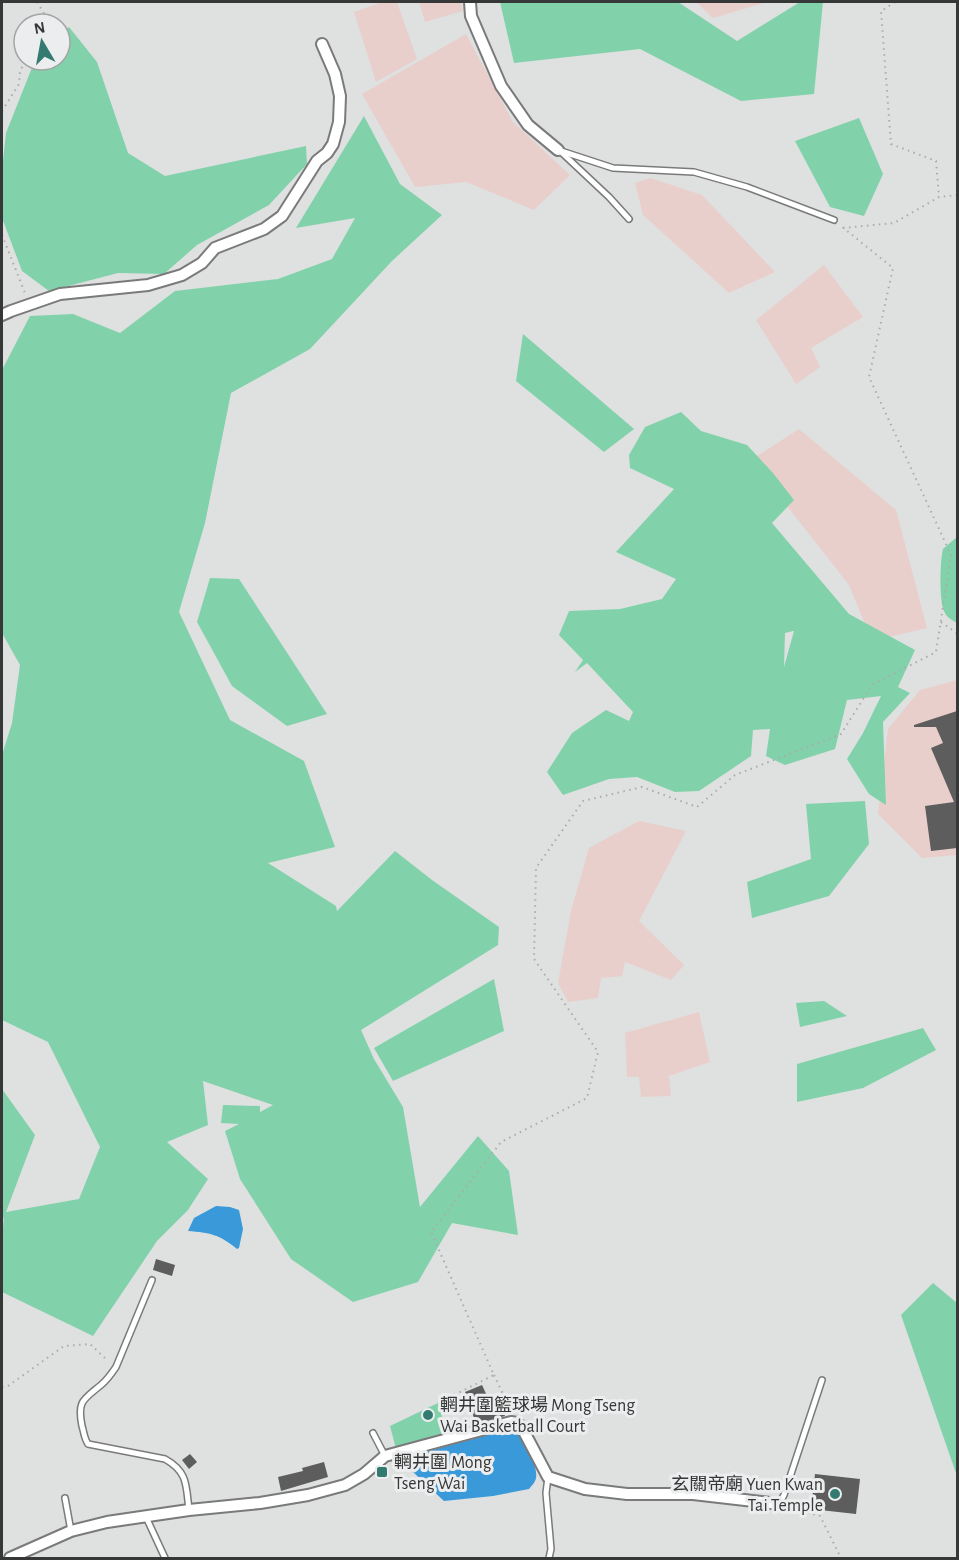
<svg xmlns="http://www.w3.org/2000/svg" width="959" height="1560" font-family="'Alegreya Sans','Noto Sans TC',sans-serif">
<style>
.industrial{fill:#e9cfcc}
.green{fill:#81d2ab;fill-rule:evenodd}
.water{fill:#3a9ad9}
.building{fill:#5e5d5d}
.lines{fill:none;stroke-linecap:round;stroke-linejoin:round}
.service-casing{stroke:#7a7a7b;stroke-width:8}
.minor-casing{stroke:#7a7a7b;stroke-width:14}
.path{stroke:#aaabab;stroke-width:2;stroke-dasharray:1.5 4.5;stroke-linecap:butt}
.service{stroke:#fff;stroke-width:5}
.minor{stroke:#fff;stroke-width:10}
.poi-dot{fill:#337a71;stroke:#ecedee;stroke-width:2}
.labels{text-anchor:middle;stroke-width:6;stroke-linejoin:round;paint-order:stroke}
.poi-label{font-size:18px;fill:#363737;stroke:#ecedee;text-anchor:start}
</style>
<rect width="100%" height="100%" fill="#dfe0e0"/>
<!-- industrial -->
<g class="industrial">
<polygon points="383,2 397,2 417,59 376,82 354,12"/>
<polygon points="419,2 461,2 463,11 425,22"/>
<polygon points="696,2 767,2 713,18"/>
<polygon points="466,34 513,122 570,175 534,210 466,182 415,187 362,94"/>
<polygon points="651,178 702,195 775,272 729,293 643,215 635,183"/>
<polygon points="824,265 863,317 811,348 820,367 796,384 756,320"/>
<polygon points="799,429 896,510 927,628 872,641 849,585 751,460"/>
<polygon points="957,680 957,855 922,858 878,814 888,729 920,690"/>
<polygon points="639,821 686,831 639,921 684,965 671,980 625,962 622,976 601,978 598,998 568,1002 558,983 571,911 589,848"/>
<polygon points="699,1012 710,1062 669,1076 671,1096 641,1097 639,1077 627,1077 625,1033"/>
</g>
<!-- green -->
<g class="green">
<polygon points="500,2 678,2 737,41 800,2 823,2 814,94 741,101 640,49 514,63"/>
<polygon points="69,27 97,62 128,153 165,176 306,146 307,164 269,205 197,245 164,274 118,273 49,291 22,271 2,218 2,170 6,133 35,60 60,60 60,34"/>
<polygon points="364,116 400,184 442,215 392,261 310,349 231,393 205,523 179,612 230,720 304,761 335,847 268,863 336,906 337,911 395,851 432,880 499,927 498,945 361,1030 374,1059 403,1107 420,1207 478,1136 509,1171 518,1235 452,1223 418,1282 353,1302 291,1259 240,1179 225,1131 239,1124 221,1123 223,1105 260,1106 260,1112 273,1105 203,1081 208,1125 167,1142 208,1179 188,1210 157,1241 93,1336 2,1292 2,1237 4,1217 2,1222 2,1089 35,1135 6,1212 79,1199 100,1147 48,1042 2,1020 2,755 12,723 20,665 2,633 2,370 30,316 73,314 120,333 175,291 278,279 332,259 355,218 296,228"/>
<polygon points="859,118 883,174 864,216 830,207 795,141"/>
<polygon points="523,334 634,429 604,452 516,381"/>
<path d="M681,412L701,431L747,445L773,473L794,500L772,523L849,614L915,650L898,687L910,693L883,722L886,805L869,794L847,759L863,733L881,696L847,700L835,749L785,765L766,756L770,729L753,730L751,756L699,791L675,792L637,777L609,779L563,795L547,772L572,733L606,710L629,721L633,712L587,663L575,672L583,660L559,635L569,611L620,609L662,599L676,579L616,552L674,489L630,468L629,455L645,427ZM793,631H794L784,667L785,633Z"/>
<path d="M957,537V623C952,620 946,617 944,611C939,600 940,561 943,549Z"/>
<polygon points="210,578 239,579 327,714 287,726 232,686 197,622"/>
<polygon points="865,801 869,844 829,896 752,918 747,882 811,859 806,804"/>
<polygon points="494,979 504,1031 393,1081 374,1048"/>
<polygon points="824,1001 847,1016 800,1027 796,1003"/>
<polygon points="923,1028 936,1050 863,1088 797,1102 797,1064"/>
<polygon points="933,1283 957,1303 957,1476 901,1315"/>
<polygon points="438,1403 447,1434 396,1449 390,1426"/>
</g>
<!-- water -->
<g class="water">
<path d="M216,1206L230,1207L239,1210L243,1229L239,1248L237,1249C219,1234 210,1233 188,1231L194,1218Z"/>
<path d="M502,1431L517,1432C524,1443 541,1468 535,1481C534,1484 531,1486 529,1489L493,1496L444,1501L413,1472L410,1466L411,1456Z"/>
</g>
<!-- building -->
<g class="building">
<polygon points="957,711 957,848 931,851 925,806 954,802 931,748 943,743 936,727 914,727 914,725"/>
<polygon points="156,1259 175,1265 172,1276 153,1270"/>
<polygon points="482,1385 488,1398 496,1395 505,1416 476,1424 470,1406 471,1405 465,1392"/>
<polygon points="190,1454 197,1462 189,1469 182,1460"/>
<polygon points="324,1462 328,1477 281,1491 278,1477 303,1471 302,1468"/>
<polygon points="815,1474 860,1479 856,1514 811,1509"/>
</g>
<g class="lines">
<!-- service casing -->
<g class="service-casing">
<g id="service">
<polyline points="558,150 613,168 694,172 747,187 834,220"/>
<polyline points="560,151 609,197 629,219"/>
<path d="M152,1280L116,1367C112,1373 107,1380 101,1385C83,1400 77,1401 82,1426C84,1432 84,1438 88,1444L165,1459C188,1472 186,1485 189,1510"/>
<polyline points="373,1433 385,1456"/>
<polyline points="548,1477 546,1493 551,1549 549,1558"/>
<polyline points="65,1498 71,1531"/>
<polyline points="779,1504 784,1495 822,1380"/>
<polyline points="146,1517 165,1558"/>
</g>
</g>
<!-- minor casing -->
<g class="minor-casing">
<g id="minor">
<polyline points="470,2 471,16 501,86 528,125 558,150"/>
<polyline points="2,315 11,311 60,294 148,285 182,275 202,263 215,248 264,229 282,216 317,161 327,153 333,144 339,122 340,96 335,74 322,44"/>
<polyline points="10,1558 71,1531 107,1522 189,1510 260,1503 308,1495 345,1485 364,1474 385,1456 511,1422 517,1423 521,1426 548,1477 585,1489 627,1494 693,1494 779,1504"/>
</g>
</g>
<!-- path -->
<g class="path">
<polyline points="37,2 45,15 41,24"/>
<polyline points="895,2 881,11 891,144 936,161 939,197"/>
<polyline points="2,111 19,84 20,72 25,60"/>
<polyline points="843,228 894,223 939,197 958,195"/>
<polyline points="2,235 25,293"/>
<polyline points="941,622 958,634"/>
<polyline points="494,1375 511,1411"/>
<polyline points="2,1387 8,1386 64,1346 90,1344 108,1361"/>
<polyline points="438,1403 494,1375 431,1232 501,1142 587,1098 598,1052 534,959 536,868 583,801 642,787 697,807 735,775 841,734 872,685 936,652 951,555 869,377 893,268 841,226"/>
<polyline points="790,1508 820,1516 841,1558"/>
</g>
<!-- service -->
<use href="#service" class="service"/>
<!-- minor -->
<use href="#minor" class="minor"/>
</g>
<!-- markers -->
<g class="poi-dot">
<circle cx="428" cy="1415" r="6"/>
<rect x="376" y="1466" width="12" height="12" rx="3"/>
<circle cx="835" cy="1494" r="6"/>
</g>
<g class="labels">
<!-- poi labels -->
<g class="poi-label">
<text x="440" y="1411">輞井圍籃球場 Mong Tseng<tspan x="440" dy="21">Wai Basketball Court</tspan></text>
<text x="394" y="1468">輞井圍 Mong<tspan x="394" dy="21">Tseng Wai</tspan></text>
<text x="823" y="1490" text-anchor="end">玄關帝廟 Yuen Kwan<tspan x="823" dy="21">Tai Temple</tspan></text>
</g>
</g>
<!-- border -->
<rect width="959" height="1560" fill="none" stroke="#363737" stroke-width="6"/>
<!-- north arrow -->
<g transform="translate(42 42) rotate(350)"><circle r="28" fill="#ecedee" stroke="#a3a4a5" stroke-width="1.5"/>
<path d="M0-4.5L10 22L0 15L-10 22Z" fill="#337a71"/>
<text y="-9" font-size="16" font-weight="bold" text-anchor="middle" fill="#363737">N</text>
</g>
</svg>
